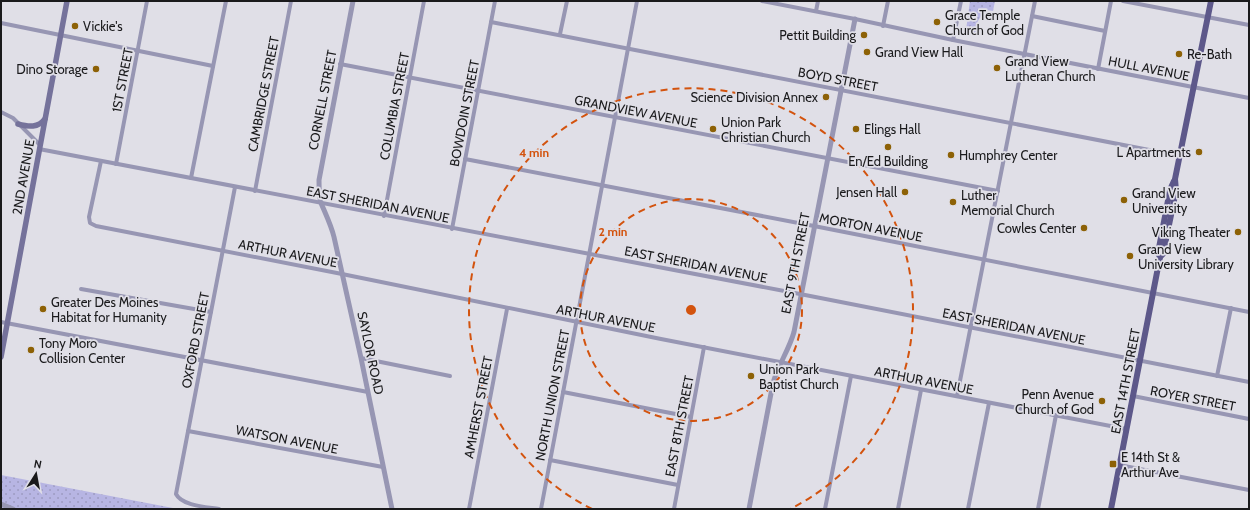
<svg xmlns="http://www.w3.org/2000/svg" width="1250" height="510" font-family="Cabin,sans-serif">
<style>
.park{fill:url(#park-dots)}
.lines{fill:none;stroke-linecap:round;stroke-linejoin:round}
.minor{stroke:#9796b3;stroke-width:4}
.tertiary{stroke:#9796b3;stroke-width:5}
.secondary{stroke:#75729b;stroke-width:5.5}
.primary{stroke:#5d588a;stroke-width:6}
.ring{fill:none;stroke:#d3530e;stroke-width:2;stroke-dasharray:7 5}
.poi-dot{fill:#8d6106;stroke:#e0dfe7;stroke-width:1.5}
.labels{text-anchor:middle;stroke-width:3.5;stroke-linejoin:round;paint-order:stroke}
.poi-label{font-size:13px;fill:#1a1a1c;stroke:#e0dfe7;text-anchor:start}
.street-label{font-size:13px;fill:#1a1a1c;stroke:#e0dfe7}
.centre{fill:#d3530e;stroke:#e0dfe7;stroke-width:2}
.ring-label{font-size:12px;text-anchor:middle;font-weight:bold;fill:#d3530e;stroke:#e0dfe7;stroke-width:3.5;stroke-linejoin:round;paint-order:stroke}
</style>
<defs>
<pattern id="park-dots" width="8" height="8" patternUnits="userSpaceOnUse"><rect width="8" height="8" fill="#b7b5e3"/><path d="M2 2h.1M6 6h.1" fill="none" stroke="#9d9bc2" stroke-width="1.8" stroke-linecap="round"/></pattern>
</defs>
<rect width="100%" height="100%" fill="#e0dfe7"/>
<!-- park -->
<g class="park">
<path d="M970,1H995L993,11L987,10L985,14L983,13C977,23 977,20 977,32L974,35L968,34L966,30Z"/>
<polygon points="1,475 173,508 180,509 1,509"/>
</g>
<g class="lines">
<!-- minor -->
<g class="minor">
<polyline points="762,1 855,19 953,40 1249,98"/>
<polyline points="1123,1 1249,25"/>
<polyline points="816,11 818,1"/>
<polyline points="1032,16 1105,31"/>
<polyline points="491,22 1180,156"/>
<polyline points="1,23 213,66"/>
<polyline points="883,26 888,1"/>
<polyline points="560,34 567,1"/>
<polyline points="953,40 961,1"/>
<polyline points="340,64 998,191"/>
<polyline points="1098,69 1111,1"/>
<polyline points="1,112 13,118 40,145"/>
<polyline points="39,149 800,294 1249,382"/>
<polyline points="465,159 814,226 1249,312"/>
<polyline points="101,161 89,217 90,223 96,226 342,274 661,339 1126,429"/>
<polyline points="116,164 147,1"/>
<polyline points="191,178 226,1"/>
<polyline points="255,191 291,1"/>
<polyline points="384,216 424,1"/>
<polyline points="452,229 495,1"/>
<polyline points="81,289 211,312"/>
<polyline points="1,322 368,392"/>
<polyline points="361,358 450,376"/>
<polyline points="1217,376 1231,308"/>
<polyline points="563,392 691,417"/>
<polyline points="957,396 1035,1"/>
<polyline points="1133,396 1249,419"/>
<polyline points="188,431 383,467"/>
<polyline points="550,460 678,485"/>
<polyline points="1119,465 1249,490"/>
<path d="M219,509C207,507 182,506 176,494L235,187"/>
<polyline points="469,509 507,309"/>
<polyline points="541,509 637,1"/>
<polyline points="674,509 704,347"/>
<polyline points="825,509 851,376"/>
<polyline points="898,509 921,390"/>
<polyline points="968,509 989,403"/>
<polyline points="1038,509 1056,415"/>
</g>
<!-- tertiary -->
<g class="tertiary">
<path d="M353,1L319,180C319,188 319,196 321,203C326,215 331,225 334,237L361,358L392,509"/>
<polyline points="1,504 13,509"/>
<path d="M749,509L773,383C778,365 789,350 794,332L855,19"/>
</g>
<!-- secondary -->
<g class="secondary">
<path d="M18,124C29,127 38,128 45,119"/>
<polyline points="1,357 67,1"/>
</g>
<!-- primary -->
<g class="primary">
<polyline points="1160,257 1158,253 1170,190 1174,181"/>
<polyline points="1111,509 1160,257 1163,254 1176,191 1175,179 1211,1"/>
</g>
</g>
<!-- distance rings -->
<g class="ring">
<circle cx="691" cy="310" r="111"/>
<path d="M592 509A222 222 0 1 1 790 509"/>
</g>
<!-- markers -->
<g class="poi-dot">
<circle cx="937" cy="22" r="4"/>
<circle cx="75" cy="26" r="4"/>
<circle cx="864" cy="35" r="4"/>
<circle cx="867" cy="52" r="4"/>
<circle cx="1179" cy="54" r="4"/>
<circle cx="997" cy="68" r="4"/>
<circle cx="96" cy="69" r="4"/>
<circle cx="826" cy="97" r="4"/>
<circle cx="713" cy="129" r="4"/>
<circle cx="856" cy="129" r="4"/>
<circle cx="888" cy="147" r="4"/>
<circle cx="1199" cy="152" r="4"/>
<circle cx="951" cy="155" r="4"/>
<circle cx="905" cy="192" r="4"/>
<circle cx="1124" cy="200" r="4"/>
<circle cx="953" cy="202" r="4"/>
<circle cx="1084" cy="228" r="4"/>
<circle cx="1238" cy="232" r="4"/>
<circle cx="1130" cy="256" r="4"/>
<circle cx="43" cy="309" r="4"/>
<circle cx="31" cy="350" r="4"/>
<circle cx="751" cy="376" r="4"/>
<circle cx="1102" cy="401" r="4"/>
<rect x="1109" y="460" width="8" height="8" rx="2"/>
</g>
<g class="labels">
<!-- poi labels -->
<g class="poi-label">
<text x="945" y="20">Grace Temple<tspan x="945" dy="15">Church of God</tspan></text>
<text x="83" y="31">Vickie's</text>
<text x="856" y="40" text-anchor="end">Pettit Building</text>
<text x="875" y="57">Grand View Hall</text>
<text x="1187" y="59">Re-Bath</text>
<text x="1005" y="66">Grand View<tspan x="1005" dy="15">Lutheran Church</tspan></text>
<text x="88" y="74" text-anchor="end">Dino Storage</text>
<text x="818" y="102" text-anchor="end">Science Division Annex</text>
<text x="721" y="127">Union Park<tspan x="721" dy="15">Christian Church</tspan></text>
<text x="864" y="134">Elings Hall</text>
<text x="1191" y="157" text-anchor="end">L Apartments</text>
<text x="959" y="160">Humphrey Center</text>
<text x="888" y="166" text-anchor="middle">En/Ed Building</text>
<text x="897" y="197" text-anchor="end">Jensen Hall</text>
<text x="1132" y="198">Grand View<tspan x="1132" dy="15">University</tspan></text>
<text x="961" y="200">Luther<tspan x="961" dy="15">Memorial Church</tspan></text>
<text x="1076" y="233" text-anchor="end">Cowles Center</text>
<text x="1230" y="237" text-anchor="end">Viking Theater</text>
<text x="1138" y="254">Grand View<tspan x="1138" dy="15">University Library</tspan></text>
<text x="51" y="307">Greater Des Moines<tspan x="51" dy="15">Habitat for Humanity</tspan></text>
<text x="39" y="348">Tony Moro<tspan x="39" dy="15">Collision Center</tspan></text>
<text x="759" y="374">Union Park<tspan x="759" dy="15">Baptist Church</tspan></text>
<text x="1094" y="399" text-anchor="end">Penn Avenue<tspan x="1094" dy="15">Church of God</tspan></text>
<text x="1121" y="462">E 14th St &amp;<tspan x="1121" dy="15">Arthur Ave</tspan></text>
</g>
<!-- street labels -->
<g class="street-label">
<text transform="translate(1149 68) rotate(11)" y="5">HULL AVENUE</text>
<text transform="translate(838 79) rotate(11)" y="5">BOYD STREET</text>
<text transform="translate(122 80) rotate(-79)" y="5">1ST STREET</text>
<text transform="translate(263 94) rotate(-79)" y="5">CAMBRIDGE STREET</text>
<text transform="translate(322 100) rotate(-79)" y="5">CORNELL STREET</text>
<text transform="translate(394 106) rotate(-79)" y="5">COLUMBIA STREET</text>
<text transform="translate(636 111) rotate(11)" y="5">GRANDVIEW AVENUE</text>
<text transform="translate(464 113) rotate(-79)" y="5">BOWDOIN STREET</text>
<text transform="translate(23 177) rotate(-80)" y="5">2ND AVENUE</text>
<text transform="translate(378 204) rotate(11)" y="5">EAST SHERIDAN AVENUE</text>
<text transform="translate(871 227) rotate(11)" y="5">MORTON AVENUE</text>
<text transform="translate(288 253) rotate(11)" y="5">ARTHUR AVENUE</text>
<text transform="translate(795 263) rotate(-79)" y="5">EAST 9TH STREET</text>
<text transform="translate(696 264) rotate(11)" y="5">EAST SHERIDAN AVENUE</text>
<text transform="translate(606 318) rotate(11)" y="5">ARTHUR AVENUE</text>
<text transform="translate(1014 326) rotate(11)" y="5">EAST SHERIDAN AVENUE</text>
<text transform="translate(195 340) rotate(-79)" y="5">OXFORD STREET</text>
<text transform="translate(371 353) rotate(78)" y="5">SAYLOR ROAD</text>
<text transform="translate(924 380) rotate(11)" y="5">ARTHUR AVENUE</text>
<text transform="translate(1125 381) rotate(-79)" y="5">EAST 14TH STREET</text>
<text transform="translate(552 395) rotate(-79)" y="5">NORTH UNION STREET</text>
<text transform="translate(1193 398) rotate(11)" y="5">ROYER STREET</text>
<text transform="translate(478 407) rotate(-79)" y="5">AMHERST STREET</text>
<text transform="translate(679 426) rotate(-79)" y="5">EAST 8TH STREET</text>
<text transform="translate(287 439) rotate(11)" y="5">WATSON AVENUE</text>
</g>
</g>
<circle cx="691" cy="310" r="6" class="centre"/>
<g class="ring-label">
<text x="534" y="157">4 min</text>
<text x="613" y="236">2 min</text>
</g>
<!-- border -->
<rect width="1250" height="510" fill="none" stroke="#1a1a1c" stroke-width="4"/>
<!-- north arrow -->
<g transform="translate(36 474) rotate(11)" stroke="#e0dfe7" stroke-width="3" paint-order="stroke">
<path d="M0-3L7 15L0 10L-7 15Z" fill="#1a1a1c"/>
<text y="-6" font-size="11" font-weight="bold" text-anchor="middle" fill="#1a1a1c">N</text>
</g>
</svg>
